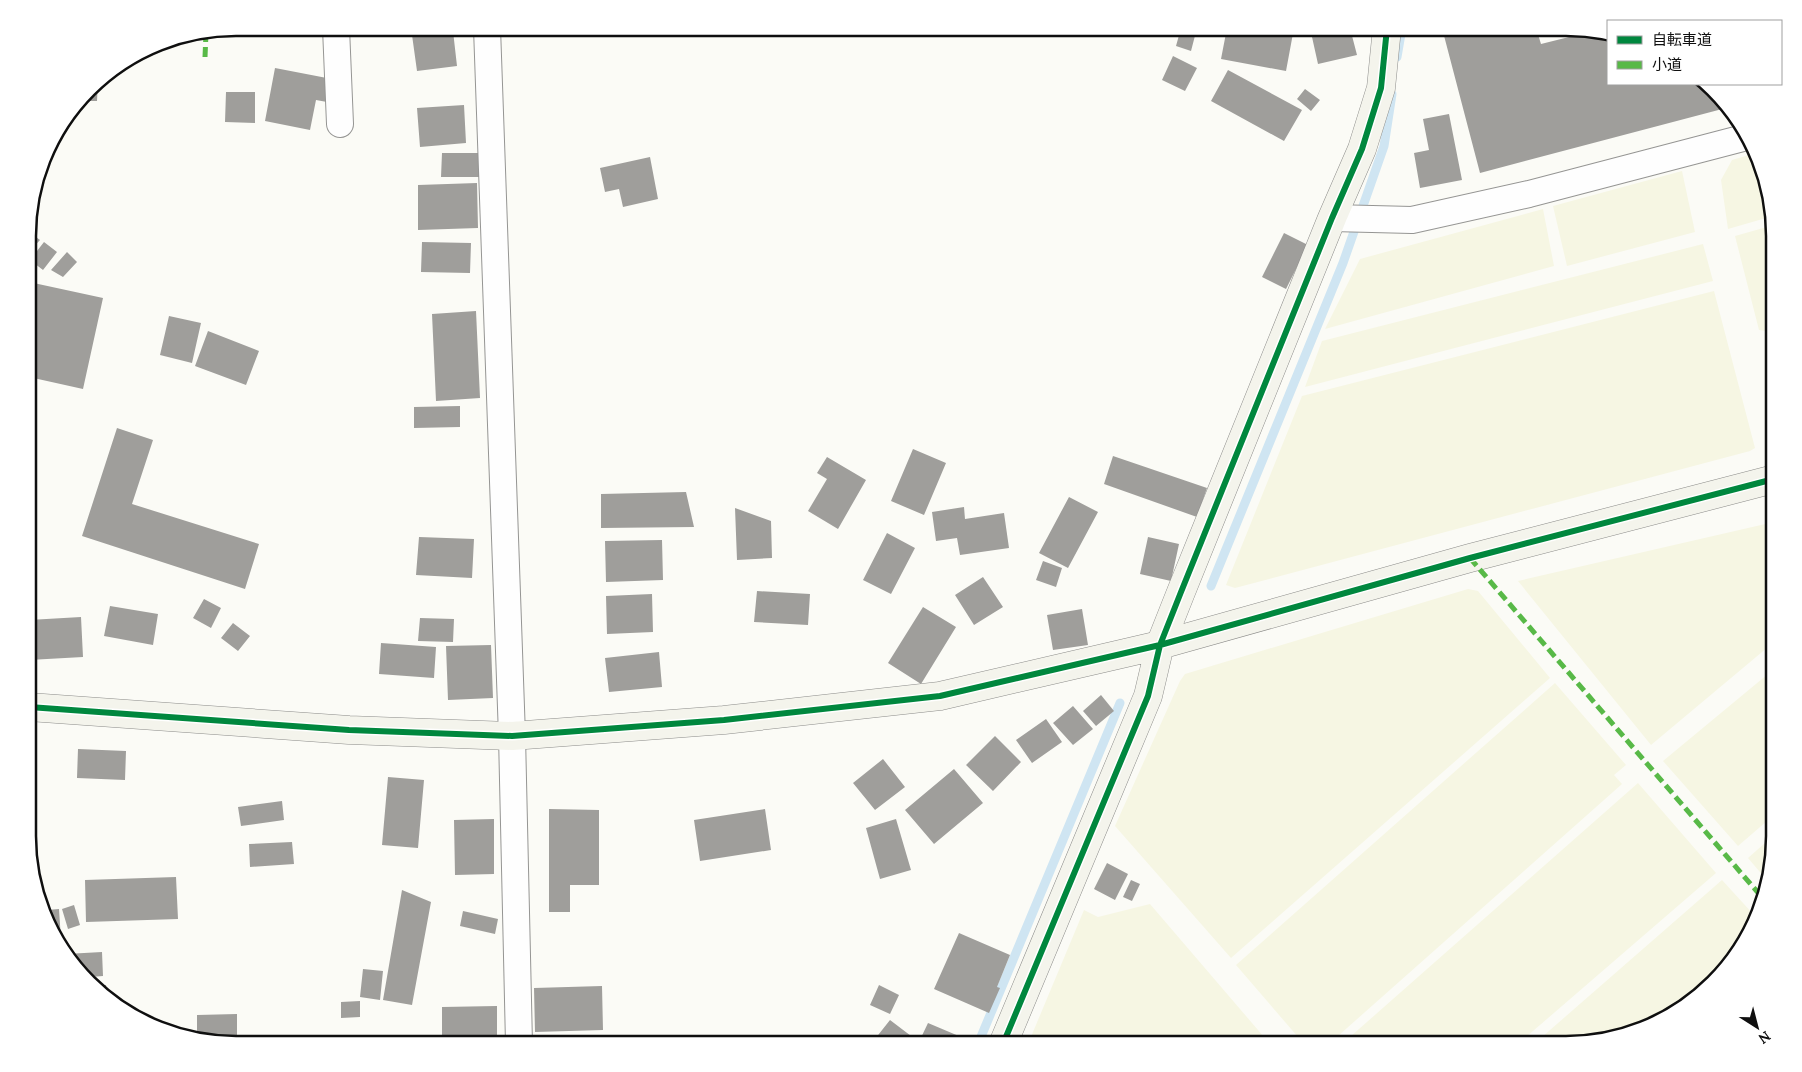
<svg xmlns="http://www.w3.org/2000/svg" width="1802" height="1072" viewBox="0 0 1802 1072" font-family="Lora,'Noto Sans JP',serif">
  <rect width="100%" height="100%" fill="#fbfbf6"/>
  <path fill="#f6f6e3" d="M1756,153L1763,169L1773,216L1728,229L1721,180L1732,160Z
    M1682,171L1695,232L1567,266L1553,206Z
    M1543,209L1554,266L1325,329L1360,259Z
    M1774,225V332L1759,330L1735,236Z
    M1703,244L1713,281L1305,387L1322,341Z
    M1714,291L1755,448L1750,451L1235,588L1226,585L1302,396Z
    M1774,522V642L1651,745L1518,581Z
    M1468,589L1478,591L1550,678L1231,958L1115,826L1180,681L1185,674Z
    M1774,669V815L1738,846L1663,761Z
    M1555,683L1626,765L1614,775L1622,784L1329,1044H1304L1236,965Z
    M1638,783L1716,873L1518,1044H1342Z
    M1774,835V849L1765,878L1748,858Z
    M1722,880L1754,915L1746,940L1713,984L1670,1016L1579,1044H1534Z
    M1150,904L1270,1044H1028L1084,910L1098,917Z"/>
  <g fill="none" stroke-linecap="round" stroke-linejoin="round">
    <path stroke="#cfe5f2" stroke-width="9" d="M1397,57L1402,28
      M1211,586L1343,263L1384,146L1392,94
      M978,1044L1120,703"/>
  </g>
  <path fill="#9f9e9b" d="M246,28H285V30L247,34Z
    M1181,28H1197L1191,51L1176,46Z
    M1227,28H1294L1286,71L1221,59Z
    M1310,28H1350L1357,55L1318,64Z
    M1442,28H1536L1541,44L1593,31L1608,33V84H1700L1726,108L1480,173Z
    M453,31L457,66L417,71L412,35Z
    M1173,56L1197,68L1185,91L1162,80Z
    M275,68L332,79L327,102L316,100L310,130L265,121Z
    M1228,70L1302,110L1284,141L1211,101Z
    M98,80L97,101H82Z
    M1305,89L1320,100L1311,111L1297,99Z
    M226,92H255V123L225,122Z
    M464,105L466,143L420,147L417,108Z
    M1449,114L1462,180L1420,188L1414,153L1429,150L1423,119Z
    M442,153H480L479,177H441Z
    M650,157L658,199L623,207L619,189L605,192L600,168Z
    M477,183L478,228L418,230V185Z
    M29,232L40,240L29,252Z
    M1284,233L1308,245L1286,289L1262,277Z
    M44,242L57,252L43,270L30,260Z
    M422,242L471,243L470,273L421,272Z
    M67,252L77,262L63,277L51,270Z
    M29,282L103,298L83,389L29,377Z
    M476,311L480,398L436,401L432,314Z
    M169,316L201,323L192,363L160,355Z
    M208,331L259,351L246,385L195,366Z
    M460,406V427L414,428V407Z
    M117,428L153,440L132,504L259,544L245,589L82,536Z
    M913,449L946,463L924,515L891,501Z
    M1113,456L1207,488L1197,517L1104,484Z
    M827,457L866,480L838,529L808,511L827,479L817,473Z
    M686,492L694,527L601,528V494Z
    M29,494L34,495L30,508H29Z
    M1069,497L1098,512L1068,568L1039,553Z
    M964,507L965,519L1004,513L1009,548L960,555L957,538L936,541L932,512Z
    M735,508L771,521L772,558L737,560Z
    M887,533L915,548L891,594L863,580Z
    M419,537L474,539L472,578L416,575Z
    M1148,537L1179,544L1171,581L1140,574Z
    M662,540L663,580L606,582L605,541Z
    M1043,561L1062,568L1056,587L1036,580Z
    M983,577L1003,607L974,625L955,595Z
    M757,591L810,594L808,625L754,622Z
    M652,594L653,632L607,634L606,596Z
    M204,599L221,608L211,628L193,618Z
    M110,606L158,614L153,645L104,636Z
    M923,607L956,627L921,684L888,663Z
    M1082,609L1088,645L1053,650L1047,615Z
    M81,617L83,657L29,660V620Z
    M420,618L454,619L453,642L418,641Z
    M233,623L250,636L238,651L221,638Z
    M381,643L436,647L434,678L379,674Z
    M491,645L493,698L448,700L446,646Z
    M659,652L662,687L609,692L605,658Z
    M1101,695L1114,711L1096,726L1083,711Z
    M1073,706L1093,729L1073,745L1053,723Z
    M1046,719L1062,742L1032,763L1016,740Z
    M995,736L1021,762L993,791L966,765Z
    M78,749L126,751L125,780L77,778Z
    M883,759L905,787L875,810L853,783Z
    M954,769L983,803L934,844L905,810Z
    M388,777L424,780L418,848L382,845Z
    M282,801L284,820L241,826L238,807Z
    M549,809L599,810V885H570V912H549Z
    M765,809L771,850L700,861L694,820Z
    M494,819V874L455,875L454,820Z
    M896,819L911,870L880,879L866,828Z
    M292,842L294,864L250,867L249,844Z
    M1107,863L1128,874L1115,900L1094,889Z
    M176,877L178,919L86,922L85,880Z
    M1131,880L1140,884L1132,901L1123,897Z
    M402,890L431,902L412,1005L383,1000Z
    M74,905L80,925L68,929L62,909Z
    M59,909L61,940H58L47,910Z
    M463,911L498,919L495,934L460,926Z
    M959,933L1010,955L997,987L1000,988L989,1013L934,989Z
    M102,952L103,976L90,977L66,954Z
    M363,969L383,971L380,1000L360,997Z
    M98,985H106L107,993L103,990Z
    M879,985L899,995L890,1014L870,1005Z
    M602,986L603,1030L535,1032L534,988Z
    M360,1001V1017L341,1018V1002Z
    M497,1006V1035H442V1007Z
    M237,1014V1044L197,1039V1015Z
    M136,1018H153L154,1026Z
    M890,1020L915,1039L911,1044H871Z
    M928,1023L973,1042L972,1044H918Z"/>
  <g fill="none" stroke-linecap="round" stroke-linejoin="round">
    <g stroke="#959593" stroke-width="28">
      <path id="street" d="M336,28L340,124
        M487,28L512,736L519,1044
        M1332,218L1412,220L1529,194L1747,137"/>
    </g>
    <g stroke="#8c8c8a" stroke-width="29">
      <path id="secondary" d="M29,707L349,730L512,736L724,720L940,696L1160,645L1470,558L1774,479
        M1003,1044L1148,696L1160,645L1181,592L1332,218L1362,149L1381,88L1387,28"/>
    </g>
    <use href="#street" stroke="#fefefe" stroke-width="26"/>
    <use href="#secondary" stroke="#f4f4ec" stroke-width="28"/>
    <path stroke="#58b947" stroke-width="5" stroke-dasharray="10 5" stroke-linecap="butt" d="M205,57L206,33
      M1470,558L1760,895"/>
    <g stroke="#fff" stroke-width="9">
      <path id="cycleway" d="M29,707L349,730L512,736L724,720L940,696L1160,645L1470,558L1774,479
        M1003,1044L1148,696L1160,645L1181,592L1332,218L1362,149L1381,88L1387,28"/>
    </g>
    <use href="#cycleway" stroke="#00873e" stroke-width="6"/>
  </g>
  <path d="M0 0H1802V1072H0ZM236 36H1566A200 200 0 0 1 1766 236V836A200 200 0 0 1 1566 1036H236A200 200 0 0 1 36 836V236A200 200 0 0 1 236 36Z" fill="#fff" fill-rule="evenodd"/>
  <path fill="none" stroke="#0f0f0f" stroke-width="2.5" d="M236 36H1566A200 200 0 0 1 1766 236V836A200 200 0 0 1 1566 1036H236A200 200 0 0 1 36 836V236A200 200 0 0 1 236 36Z"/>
  <rect x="1607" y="20" width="175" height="65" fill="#ffffff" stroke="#9f9f9f"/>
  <rect x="1617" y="36" width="25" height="8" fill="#00873e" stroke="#9f9f9f"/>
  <text x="1652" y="45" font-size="15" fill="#0f0f0f">自転車道</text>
  <rect x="1617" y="61" width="25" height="8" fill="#58b947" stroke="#9f9f9f"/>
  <text x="1652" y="70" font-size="15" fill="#0f0f0f">小道</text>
  <g transform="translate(1757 1027) rotate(144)" stroke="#ffffff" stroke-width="4" paint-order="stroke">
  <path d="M0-4L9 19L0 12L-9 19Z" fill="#0f0f0f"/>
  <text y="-8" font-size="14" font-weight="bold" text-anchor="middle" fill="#0f0f0f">N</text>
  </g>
</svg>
